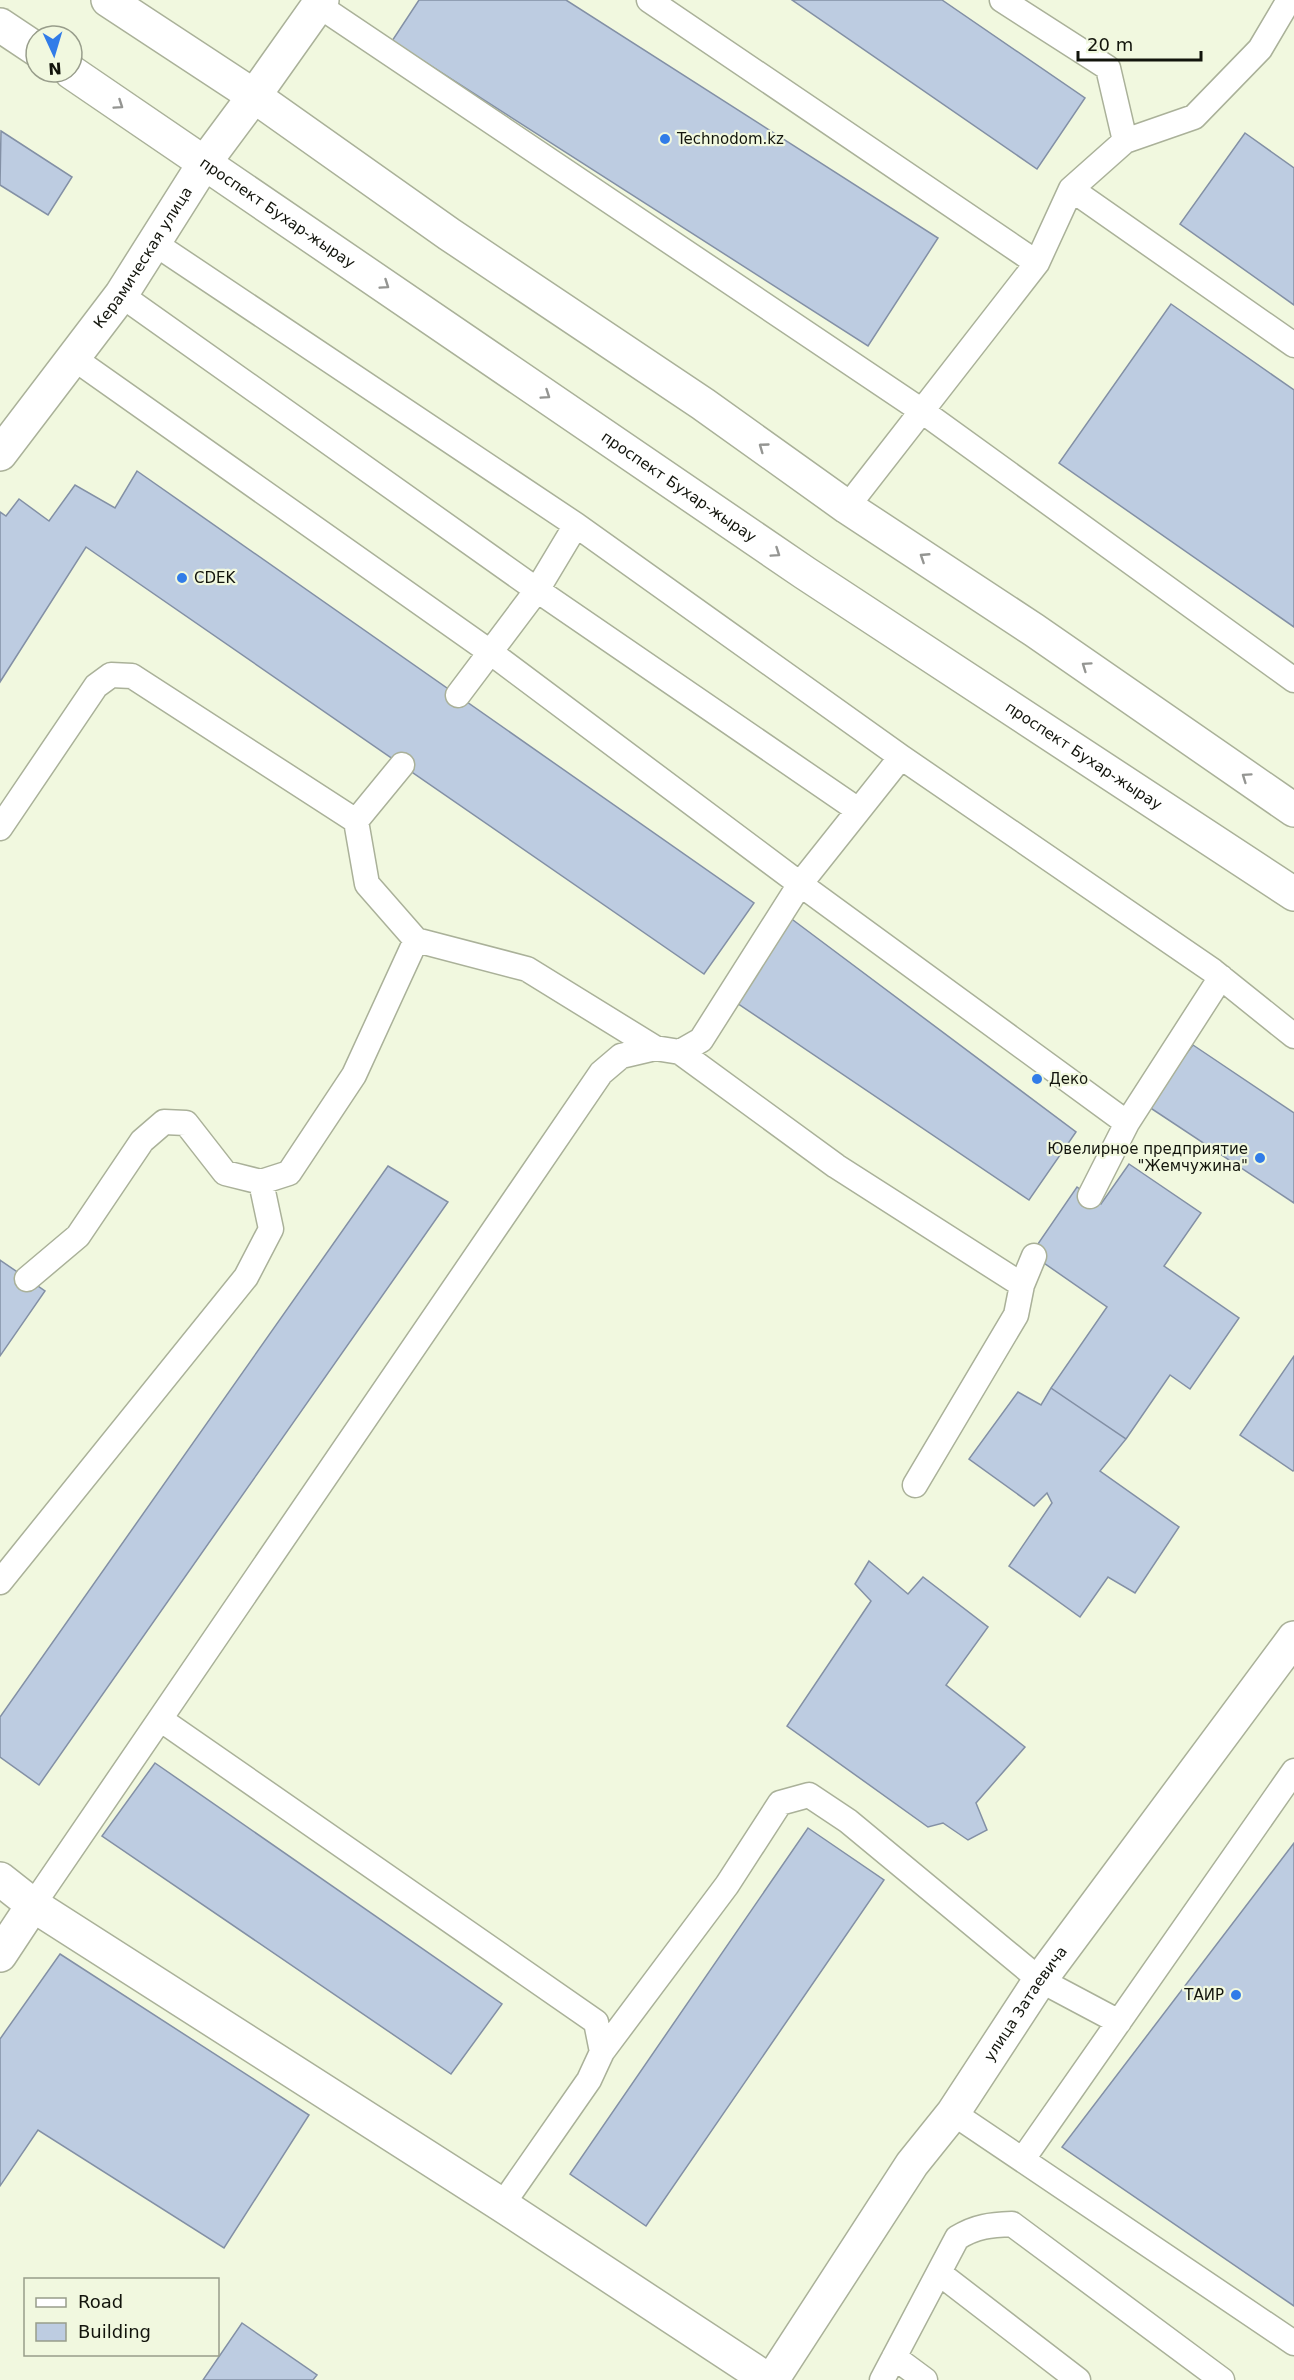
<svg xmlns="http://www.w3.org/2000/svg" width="1294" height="2380" viewBox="0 0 1294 2380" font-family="'DejaVu Sans',sans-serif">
  <rect width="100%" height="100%" fill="#f1f8df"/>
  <path fill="#bdcce1" stroke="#8390a5" stroke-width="1.5" d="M419,0H566L938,238L868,346L392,41Z
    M792,0H942L1085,98L1037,169Z
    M1,131L72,177L48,215L0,185Z
    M1245,133L1294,168V305L1180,224Z
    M1171,304L1294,390V627L1059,463Z
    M137,471L754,903L704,974L86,547L0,682V512L6,516L19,499L49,521L75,485L115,508Z
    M785,914L1076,1132L1029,1200L731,999Z
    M1193,1045L1294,1113V1203L1146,1105Z
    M1129,1164L1201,1213L1164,1266L1239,1318L1190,1389L1170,1375L1126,1439L1051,1388L1107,1307L1031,1254L1077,1187L1101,1204Z
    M388,1166L448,1202L39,1785L0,1757V1717Z
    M0,1260L45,1291L0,1356Z
    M1294,1356V1470L1293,1471L1240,1435Z
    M1051,1388L1126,1439L1100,1471L1179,1527L1135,1593L1108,1577L1080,1617L1009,1566L1052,1503L1047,1493L1034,1506L969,1459L1018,1392L1041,1405Z
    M869,1561L908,1594L923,1577L988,1627L946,1685L1025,1747L976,1803L987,1830L968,1840L943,1823L928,1827L787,1726L871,1601L855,1584Z
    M155,1763L502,2004L451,2074L102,1836Z
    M808,1828L884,1880L646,2226L570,2174Z
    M1294,1843V2306L1062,2147Z
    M60,1954L309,2115L224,2248L38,2130L0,2186V2039Z
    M242,2323L317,2375L313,2380H203Z"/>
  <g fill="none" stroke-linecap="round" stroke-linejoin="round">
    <g stroke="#aab199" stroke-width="27">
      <path id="lane" d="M649,0L1037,263
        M318,5L922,411L1294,680
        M1125,141L1194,117L1260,49L1289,0
        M1071,189L1294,345
        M154,243L576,525L901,757L1213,971L1294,1036
        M121,295L537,590L858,810
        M72,357L490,652L800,884L1127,1123L1221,977
        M847,507L1037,263L1071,189L1125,141L1108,68L1002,0
        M458,695L537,590L576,525
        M356,821L402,765
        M0,828L96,686L111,675L132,676L356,821L367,884L416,940L527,969L655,1048L680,1052L701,1040L800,884L901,757
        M680,1052L836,1166L1022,1285
        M1090,1196L1127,1123
        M27,1279L78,1236L142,1141L164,1122L186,1123L225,1173L261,1182L289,1173L354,1075L416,940
        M915,1485L1016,1315L1022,1285L1034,1256
        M0,1582L246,1277L271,1229L261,1182
        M160,1719L596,2022L602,2052L589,2080L502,2205
        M33,1905L601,1073L621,1056L655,1048
        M602,2052L727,1885L780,1803L809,1795L848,1821L1040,1980L1119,2022
        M953,2113L1294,2343
        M1023,2159L1294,1771
        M939,2273L1078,2380
        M894,2357L925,2380
        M882,2380L957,2238C976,2226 991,2225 1012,2224L1222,2380"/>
    </g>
    <g stroke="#aab199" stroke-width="36">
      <path id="street" d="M254,96L322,0
        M0,1879L33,1905L502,2205L768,2380
        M0,1955L33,1905"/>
    </g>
    <g stroke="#aab199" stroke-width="36">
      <g id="secondary">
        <path id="s1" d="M0,454L121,295L205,162L254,96"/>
        <path id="s2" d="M772,2380L912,2164L953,2113L1040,1980L1294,1638"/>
      </g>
    </g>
    <g stroke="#aab199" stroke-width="36">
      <g id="primary">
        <path d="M108,0L254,96L449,234L703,404L847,507L1034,630L1294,810"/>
        <path d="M0,25L36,49"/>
        <path id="s3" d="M71,72L805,573L1294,894"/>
      </g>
    </g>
    <use href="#lane" stroke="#fff" stroke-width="24"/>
    <use href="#street" stroke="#fff" stroke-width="33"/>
    <use href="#secondary" stroke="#fff" stroke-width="33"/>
    <use href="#primary" stroke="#fff" stroke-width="33"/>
  </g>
  <defs><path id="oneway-chevron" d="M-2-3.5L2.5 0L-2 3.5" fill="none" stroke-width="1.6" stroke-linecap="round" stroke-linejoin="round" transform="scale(1.5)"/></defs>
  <g stroke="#949592">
    <use href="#oneway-chevron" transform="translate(119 105) rotate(34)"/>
    <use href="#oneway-chevron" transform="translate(385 285) rotate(34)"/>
    <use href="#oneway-chevron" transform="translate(546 395) rotate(34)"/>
    <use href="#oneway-chevron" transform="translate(763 447) rotate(-144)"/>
    <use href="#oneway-chevron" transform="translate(776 553) rotate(34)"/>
    <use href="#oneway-chevron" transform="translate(924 557) rotate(-147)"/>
    <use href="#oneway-chevron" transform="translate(1086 666) rotate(-145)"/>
    <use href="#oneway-chevron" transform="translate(1246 777) rotate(-145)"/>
  </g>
  <g fill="#317ce8" stroke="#f1f8df" stroke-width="2">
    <circle cx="665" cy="139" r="6"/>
    <circle cx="182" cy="578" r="6"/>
    <circle cx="1037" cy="1079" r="6"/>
    <circle cx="1260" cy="1158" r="6"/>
    <circle cx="1236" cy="1995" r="6"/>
  </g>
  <g text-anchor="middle" stroke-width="4.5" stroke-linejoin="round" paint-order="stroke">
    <g font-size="15" fill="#12140c" stroke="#f1f8df" text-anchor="start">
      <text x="677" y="144">Technodom.kz</text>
      <text x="194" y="583">CDEK</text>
      <text x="1049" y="1084">Деко</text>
      <text x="1248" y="1154" text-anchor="end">Ювелирное предприятие<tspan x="1248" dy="17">"Жемчужина"</tspan></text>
      <text x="1224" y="2000" text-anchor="end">ТАИР</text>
    </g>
    <g font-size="15" fill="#12140c" stroke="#f1f8df">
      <text dy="5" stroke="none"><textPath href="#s3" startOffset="250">проспект Бухар-жырау</textPath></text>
      <text dy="5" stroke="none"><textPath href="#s1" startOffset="243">Керамическая улица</textPath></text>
      <text dy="5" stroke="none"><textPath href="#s3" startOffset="736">проспект Бухар-жырау</textPath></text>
      <text dy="5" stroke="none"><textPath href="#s3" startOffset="1222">проспект Бухар-жырау</textPath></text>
      <text dy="5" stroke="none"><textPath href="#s2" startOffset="454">улица Затаевича</textPath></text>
    </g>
  </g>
  <rect x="24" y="2278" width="195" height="78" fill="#f1f8df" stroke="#989d8b" stroke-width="1.5"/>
  <rect x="36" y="2298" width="30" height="9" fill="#ffffff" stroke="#989d8b" stroke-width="1.5"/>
  <text x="78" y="2308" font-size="18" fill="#12140c">Road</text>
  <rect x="36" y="2323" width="30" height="18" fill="#bdcce1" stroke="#989d8b" stroke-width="1.5"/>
  <text x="78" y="2338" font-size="18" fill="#12140c">Building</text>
  <g transform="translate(54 54) rotate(176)"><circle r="28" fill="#f1f8df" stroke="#989d8b" stroke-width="1.5"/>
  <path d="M0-4.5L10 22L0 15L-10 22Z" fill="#317ce8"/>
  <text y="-9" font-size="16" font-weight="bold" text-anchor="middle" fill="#12140c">N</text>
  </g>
  <path d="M1078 51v9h123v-9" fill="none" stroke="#12140c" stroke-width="3"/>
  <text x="1087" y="51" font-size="18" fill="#12140c" stroke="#f1f8df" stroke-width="4.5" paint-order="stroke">20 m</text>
</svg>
